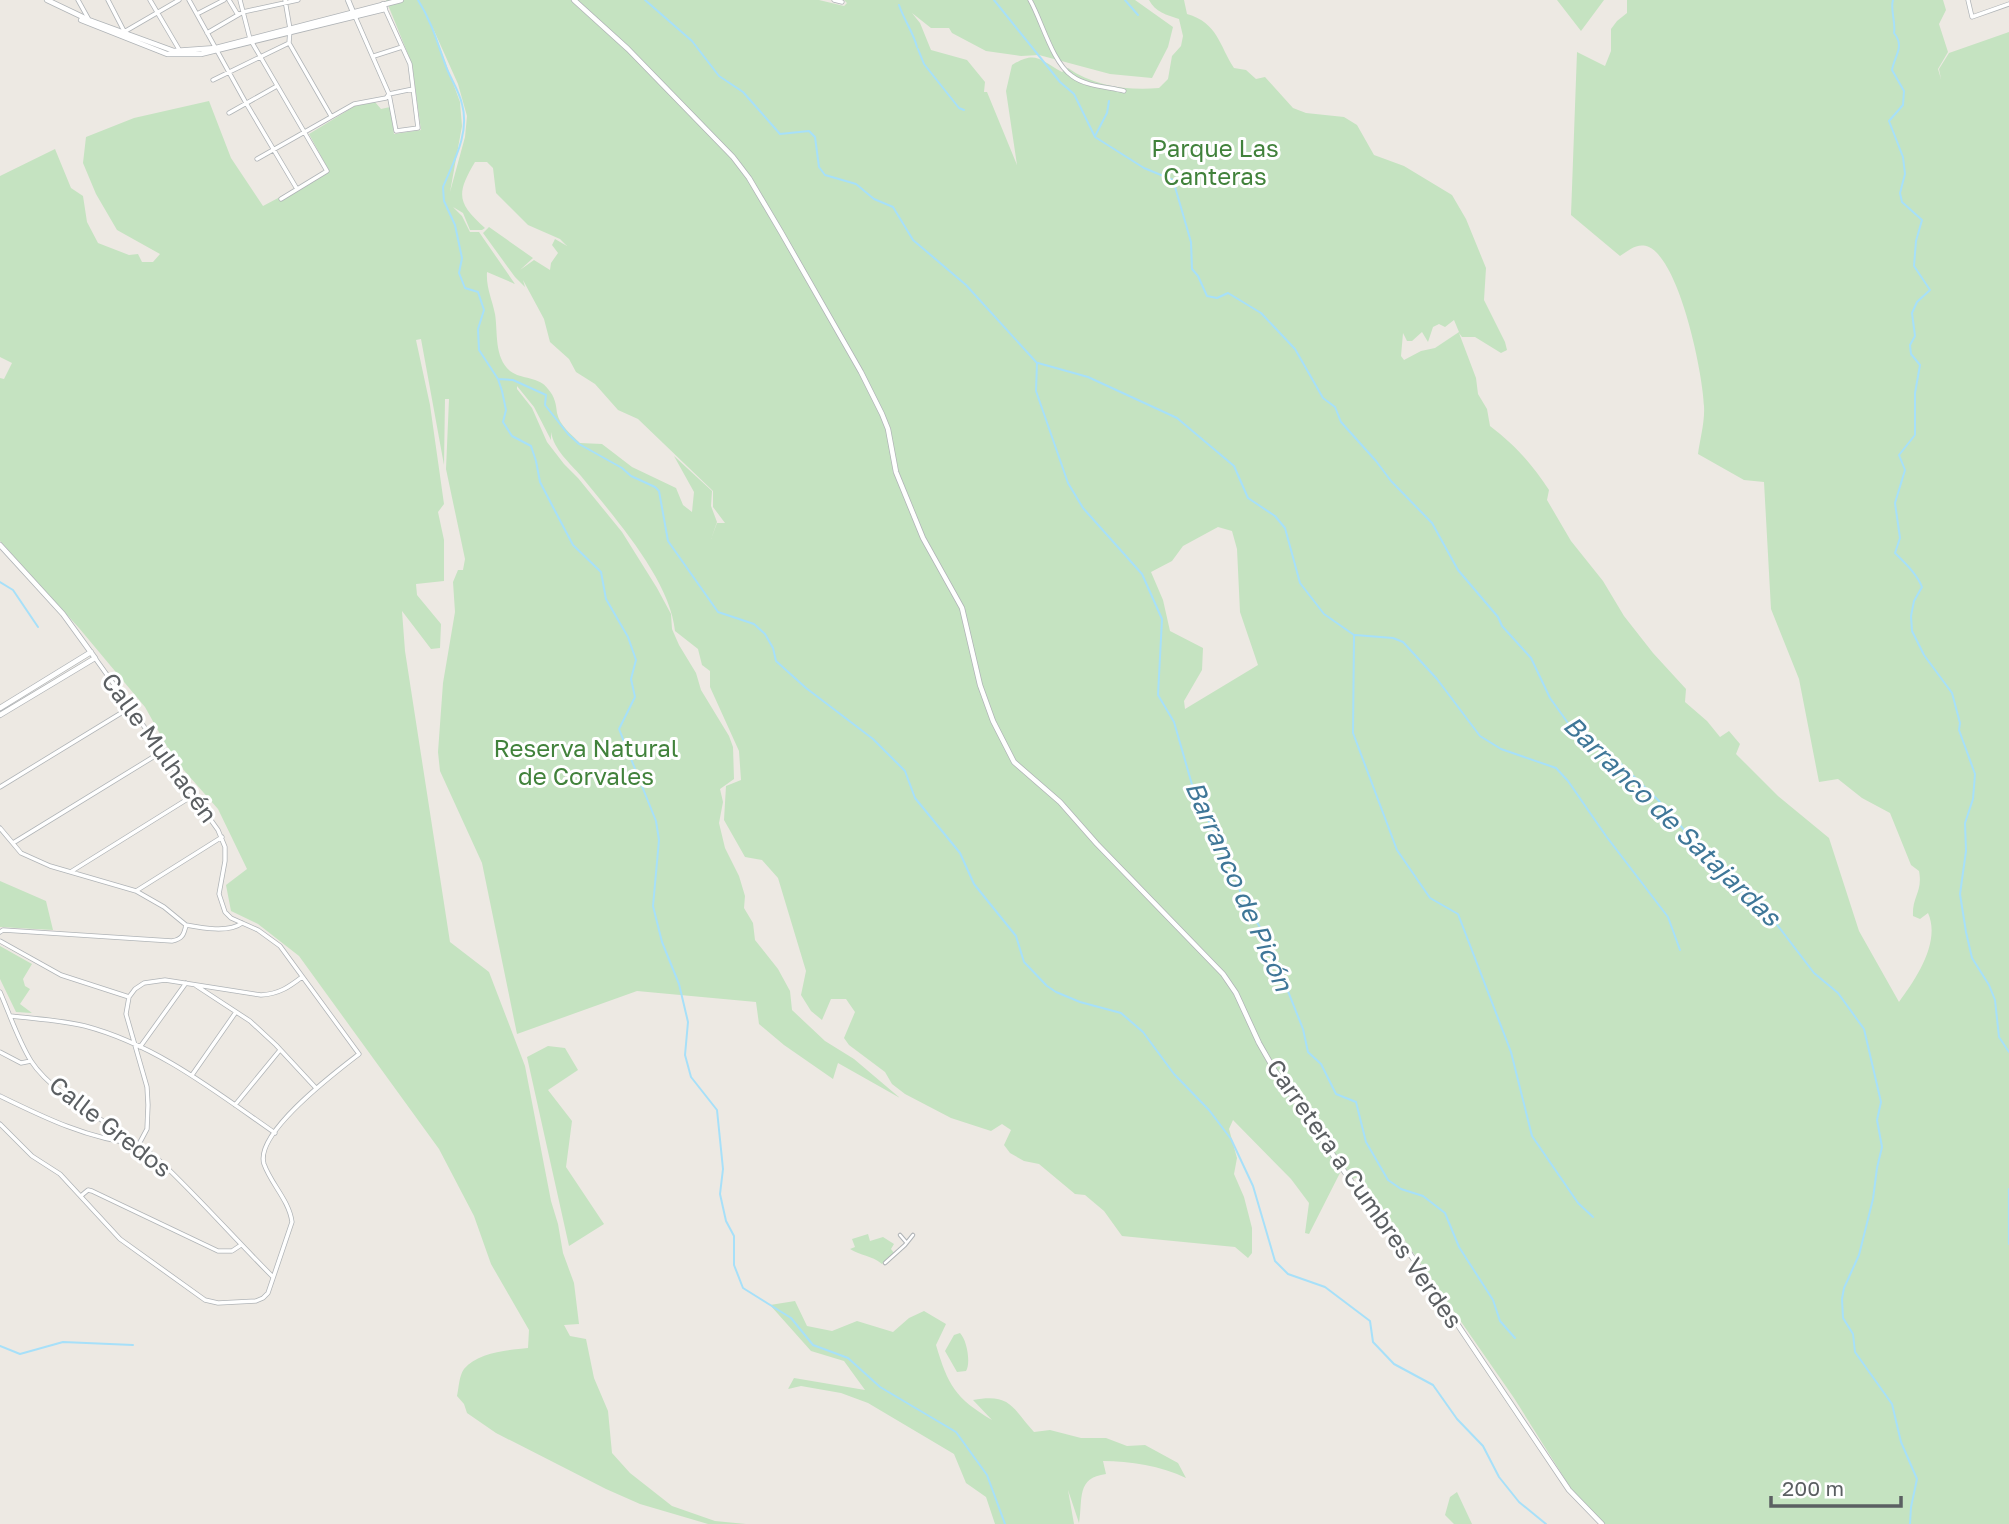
<svg xmlns="http://www.w3.org/2000/svg" width="2009" height="1524" viewBox="0 0 2009 1524" font-family="'Golos Text',sans-serif">
  <rect width="100%" height="100%" fill="#ede9e3"/>
  <path fill="#c5e3c1" fill-rule="evenodd" d="M386,0H819L844,6L847,3L844,0H1135L1173,27L1168,47L1152,78L1110,74L1039,55L1021,56L986,51L952,33L949,28H931L912,13L920,23L931,50L967,60L985,82L984,92H987L1017,165L1006,91L1012,65C1036,50 1040,60 1062,72L1068,68C1093,86 1129,91 1159,88L1168,79L1172,56L1181,46L1183,36L1179,19C1167,15 1155,12 1149,0H1184L1187,14C1218,23 1219,45 1234,68L1246,70L1256,79L1265,77L1293,108L1306,113L1344,117L1357,125L1374,155L1404,166L1452,195L1466,219L1486,268L1484,300L1505,342L1507,350L1501,353L1475,337H1462L1459,333L1476,378L1478,394L1487,409L1490,426C1516,446 1531,463 1549,490L1547,500L1571,541L1603,581L1624,616L1653,653L1686,689L1685,702L1707,721L1720,737L1729,731L1740,744L1736,754L1778,796L1829,838L1859,931L1899,1002C1916,979 1941,942 1928,913L1920,919L1913,916C1912,896 1923,892 1919,871L1911,865L1890,813L1862,798L1838,779L1819,782L1799,679L1771,609L1764,482L1744,480L1698,454C1700,439 1705,422 1704,406C1703,373 1680,262 1649,247C1638,242 1629,250 1620,256L1571,215L1577,52L1605,66L1611,51V29L1617,21L1627,13V0H1943L1946,10L1939,24L1948,52L1938,69L1941,79L1939,69L1949,53L2009,32V1524H1604L1575,1495L1514,1398L1360,1176L1353,1179L1344,1165L1309,1234L1305,1233L1309,1203L1291,1179L1233,1120L1229,1129L1237,1158L1234,1174L1244,1197L1252,1228V1253L1248,1258L1235,1247L1122,1236L1104,1211L1085,1195L1075,1194L1039,1164L1024,1161L1010,1153L1004,1145L1011,1130L1002,1124L991,1131L951,1118L905,1094L892,1084L885,1072L849,1045L844,1038L855,1012L846,999H831L822,1020L811,1011L801,995L806,971L778,878L762,860L745,857L724,820L726,786L741,780L739,751L710,687V671L702,665L698,649L675,631C670,579 613,516 581,476C570,463 554,450 551,432V440L534,407L517,386V389L532,408L547,442L564,464L578,478L622,532L657,588L671,614L672,629L679,645L696,673L701,690L729,736L733,747L734,779L720,789L723,802L719,823L725,848L739,876L745,896L744,908L753,923L755,940L778,969L790,991L792,1010L825,1041L854,1059L900,1098L838,1063L833,1079L784,1045L759,1024L756,1002L637,991L517,1034L482,863L440,771L438,752L443,683L455,612L453,582L458,570H463L465,559L446,469L449,399H445L444,465L421,339L416,340L430,405L444,504L438,512L444,540V581L416,584L417,595L441,624L440,648L431,649L402,611L405,651L450,942L489,972L525,1066L551,1201L558,1224L563,1253L574,1283L579,1324L564,1325L570,1336L586,1339L594,1378L608,1411L612,1453L630,1473L672,1506L715,1521L746,1524H708L640,1504L606,1489L496,1433L467,1413L464,1404L457,1396C459,1387 459,1376 464,1369C478,1352 508,1350 528,1348L529,1330L491,1264L474,1216L439,1149L299,956L258,924L231,911L226,885L247,869L218,809L174,759L145,707L79,628L0,541V378L4,379L12,363L0,357V176L55,149L71,188L83,196L87,222L98,243L129,255L138,254L142,262H153L160,254L117,230L96,194L83,163L86,137L134,118L209,101L231,158L263,206L329,171L309,134L355,106L375,102L381,109L390,107L394,134L421,130L412,64ZM432,26L458,84L467,116L465,137L450,192L462,126L460,102ZM475,162H487L493,168L496,193L528,225L560,239L567,246L555,239L552,245L558,253L551,263L550,270L534,260L520,270L533,258L489,227L483,233L515,277L525,287L523,280L544,319L550,342L569,359L576,372L595,384L618,410L638,419L713,491V507L725,523H717L711,539L717,522L711,506L712,491L674,456L694,492L692,512L683,505L676,488L632,467L602,444L580,443C571,434 560,426 557,413C556,404 555,397 548,389C539,376 522,380 510,371C494,357 498,333 495,314C492,299 486,288 487,272L515,284L479,232H470L462,216L453,207L463,213L470,230H482L485,228C457,203 456,194 475,162ZM1454,320L1459,332L1435,348L1421,351L1404,360L1401,356L1403,333L1407,341H1412L1422,332L1428,342L1433,327L1439,324L1445,327ZM1218,527L1232,531L1237,549L1240,612L1258,665L1185,709L1184,701L1202,670L1203,648L1170,631L1163,600L1151,572L1172,561L1183,546Z
    M1557,0H1604L1581,31Z
    M0,881L46,901L53,930L0,927Z
    M0,946L32,964L23,979L25,986L30,989L20,1004L32,1013L16,1012L0,979Z
    M548,1046L565,1048L578,1070L548,1090L572,1121L566,1167L604,1224L569,1246L527,1057Z
    M868,1234L870,1241L883,1237L894,1244L891,1249L894,1253L882,1264C871,1255 861,1256 850,1249L855,1247L852,1239Z
    M795,1301L807,1326L832,1331L857,1321L893,1332L909,1318L924,1311L946,1324L936,1345C948,1385 955,1398 992,1420L973,1400C1011,1393 1012,1408 1034,1432L1050,1430L1081,1438H1106L1127,1446L1145,1445L1178,1463L1186,1478C1161,1466 1130,1461 1103,1461L1106,1474C1076,1478 1083,1498 1079,1523L1068,1490L1074,1524H995L986,1497L966,1483L954,1454L868,1403L841,1393L801,1386L788,1389L794,1378L865,1390L844,1361L811,1351L770,1305Z
    M960,1333C967,1340 971,1363 966,1371L957,1372L945,1351L954,1335Z
    M1457,1492L1472,1524H1454L1445,1515L1450,1497Z"/>
  <g fill="none" stroke-linecap="round" stroke-linejoin="round">
    <path stroke="#a7e0f9" stroke-width="2" d="M418,0C432,22 438,45 447,69C452,81 459,91 462,104C470,133 454,161 443,187L444,201L455,225L462,258L459,273L465,288L478,292L484,310L478,329L479,350L498,379L502,391L506,410L503,422L512,436L531,446L536,461L540,482L554,509L573,545L601,572L606,599L628,637L636,660L631,679L635,697L619,729L656,821L659,840L653,906L662,942L679,984L688,1022L685,1055L691,1077L717,1110L723,1169L720,1194L726,1221L734,1236V1265L743,1288L791,1318L813,1345L848,1358L880,1387L956,1432L987,1475L1005,1524
      M645,0L692,41L719,76L743,92L780,134L809,131L815,137L819,167L825,175L856,184L874,199L893,207L913,240L966,285L1037,363L1036,391L1068,483L1083,508L1142,574L1162,619L1158,695L1174,722L1195,795L1233,868L1242,897L1268,941L1303,1029L1308,1052L1321,1064L1336,1094L1356,1102L1366,1142L1388,1180L1401,1189L1423,1196L1445,1213L1459,1247L1493,1300L1500,1321L1515,1338
      M994,0L1060,82L1074,94L1095,137L1144,168L1173,180L1191,242L1192,269L1198,276L1207,296L1217,298L1228,293L1261,313L1295,349L1323,398L1335,407L1341,422L1376,461L1391,481L1432,523L1458,570L1498,617L1502,626L1531,658L1550,698L1568,723L1619,762L1658,800L1733,886L1765,909L1814,973L1838,993L1864,1029L1881,1102L1877,1120L1882,1147L1877,1168L1873,1199L1859,1255L1844,1288L1842,1299L1843,1318L1853,1334L1855,1352L1892,1404L1901,1442L1917,1479L1911,1507L1910,1524
      M1125,0L1138,15
      M1893,0C1890,10 1896,22 1894,33C1905,47 1895,54 1892,70L1904,91L1903,105L1889,121L1903,157L1905,174L1900,193L1902,202L1922,220L1916,241L1914,266L1930,290L1917,302L1912,313L1915,336L1910,345L1911,354L1920,365L1915,393V435L1899,455L1905,470L1895,503L1900,538L1895,553C1905,563 1917,574 1922,587L1914,601L1911,616L1912,631L1924,655L1952,693L1960,723L1959,730L1975,774L1973,799L1965,823L1966,851L1960,894L1966,932L1972,958L1989,985L1995,1000L1999,1037L2009,1052
      M899,5C904,20 913,32 917,47
      M918,49L924,64L959,108L964,110
      M1095,136L1107,113L1109,101
      M1038,363L1088,377L1177,418L1234,466L1248,498L1275,516L1285,528L1300,583L1324,614L1354,635L1353,733L1397,850L1430,898L1458,914L1511,1052L1532,1136L1578,1203L1593,1217
      M498,379L513,380L546,395L545,405L568,434L579,444L622,468L631,476L655,487L659,491L668,541L718,612L754,624L765,634L773,648L776,661L806,688L873,739L905,771L915,798L960,853L974,884L1016,936L1024,962L1047,986L1056,992L1080,1002L1121,1013L1143,1032L1174,1074L1209,1110L1231,1139L1253,1186L1275,1261L1288,1274L1325,1287L1370,1321L1373,1342L1394,1364L1433,1385L1457,1419L1483,1446L1499,1477L1519,1502L1546,1524
      M0,582L13,590L38,627
      M1355,635L1393,638L1403,642L1437,679L1480,736L1501,749L1556,768L1568,781L1606,836L1668,917L1680,950
      M2009,1189V1244
      M0,1346L20,1354L63,1342L133,1345"/>
    <g stroke="#b0b4b7" stroke-width="4.5">
      <path id="pedestrian" d="M900,1235L906,1242
        M885,1263L905,1245L913,1235"/>
    </g>
    <g stroke="#b0b4b7" stroke-width="5">
      <path id="minor" d="M78,0L88,18
        M108,0L124,31
        M150,0L180,51
        M189,0L246,103L297,189
        M229,0L238,15
        M240,0L250,39L327,171L281,199
        M285,0L290,29L289,43L331,116
        M834,0L842,2
        M1030,0C1042,21 1052,62 1072,76C1085,86 1108,87 1124,91
        M1968,0L1972,17L2009,4
        M197,14L224,0
        M354,14L389,94L396,131L418,128L410,64L385,9
        M124,32L179,0
        M207,33L243,12L298,0
        M374,56L402,47
        M213,80L289,43
        M229,113L277,86
        M257,159L354,104L386,98L389,94L413,89
        M0,787L131,707
        M0,828L21,853L50,866L136,891L164,907L186,925
        M13,843L163,751
        M72,871L194,795
        M136,891L222,837
        M186,925C202,928 229,933 242,923
        M0,932L3,930L172,941C182,939 184,935 186,925
        M0,941L61,975L129,997
        M195,985L250,1021L276,1045L315,1087
        M0,992C10,1015 18,1040 31,1061C56,1100 125,1129 161,1162C200,1199 235,1239 273,1277
        M11,1016C36,1019 61,1020 85,1026C157,1045 216,1092 275,1133
        M140,1047L186,983
        M0,1052L21,1063L31,1061
        M192,1075L236,1012
        M0,1096C43,1117 90,1140 139,1144L147,1129L148,1105L147,1087L126,1014L129,997L135,989L144,983L165,980L261,995C279,994 289,987 302,977
        M235,1105L280,1050
        M0,1124L32,1156L60,1174L120,1239L205,1300L218,1303L256,1301L263,1298L268,1293L292,1222C289,1200 271,1184 264,1164C254,1133 337,1071 359,1054L280,946L258,930L231,918L225,912L219,894L225,861V847L218,830L95,658
        M82,1195L88,1190L92,1191L218,1251H232L241,1245"/>
    </g>
    <g stroke="#b0b4b7" stroke-width="6">
      <path id="tertiary" d="M47,0L89,20L174,51L216,48L401,0
        M348,0L353,12
        M574,0L628,49L733,157L749,178L781,232L861,372L882,414L888,429L896,472L923,538L962,608L980,685L993,721L1014,762L1060,802L1097,844L1223,974L1236,993L1259,1043L1275,1071L1362,1197L1406,1248L1569,1490L1602,1524
        M81,20L167,54H201L385,9L383,4
        M0,545L63,614L95,658L0,715
        M0,708L91,652"/>
    </g>
    <use href="#pedestrian" stroke="#fff" stroke-width="2.5"/>
    <use href="#minor" stroke="#fff" stroke-width="3.5"/>
    <use href="#tertiary" stroke="#fff" stroke-width="4.5"/>
  </g>
  <g text-anchor="middle" stroke-width="6" stroke-linejoin="round" paint-order="stroke">
    <g font-size="24" fill="#41823b" stroke="#fff">
      <text x="1215" y="157">Parque Las<tspan x="1215" dy="28">Canteras</tspan></text>
      <text x="586" y="757">Reserva Natural<tspan x="586" dy="28">de Corvales</tspan></text>
    </g>
    <g font-size="24" fill="#5b5f62" stroke="#fff">
      <text transform="translate(159 748) rotate(54)" y="8">Calle Mulhacén</text>
      <text transform="translate(110 1127) rotate(38)" y="8">Calle Gredos</text>
      <text transform="translate(1364 1194) rotate(55)" y="8">Carretera a Cumbres Verdes</text>
    </g>
    <g font-size="26" font-style="italic" fill="#3f7798" stroke="#fff">
      <text transform="translate(1672 821) rotate(44)" y="9">Barranco de Satajardas</text>
      <text transform="translate(1239 886) rotate(66)" y="9">Barranco de Picón</text>
    </g>
  </g>
  <path d="M1771 1496v10h130v-10" fill="none" stroke="#5b5f62" stroke-width="3.5"/>
  <text x="1782" y="1496" font-size="21" fill="#5b5f62" stroke="#ffffff" stroke-width="5" paint-order="stroke">200 m</text>
</svg>
